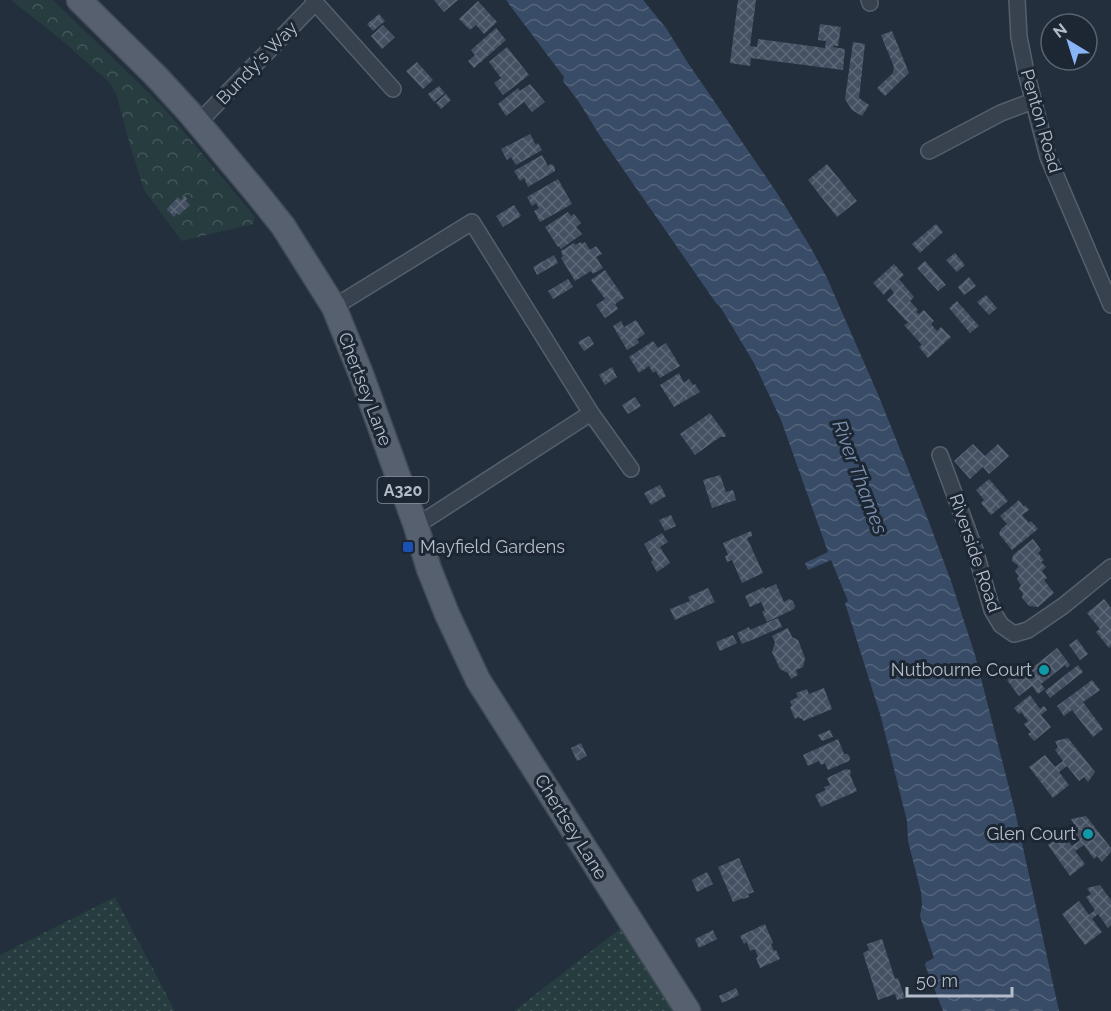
<svg xmlns="http://www.w3.org/2000/svg" width="1111" height="1011" viewBox="0 0 1111 1011" font-family="Raleway,sans-serif">
  <defs>
    <pattern id="grass-dots" width="8" height="8" patternUnits="userSpaceOnUse" patternTransform="scale(1.5)"><rect width="8" height="8" fill="#263c3f"/><path d="M2 2h.1M6 6h.1" fill="none" stroke="#435659" stroke-width="1.8" stroke-linecap="round"/></pattern>
    <pattern id="forest-crowns" width="20" height="18" patternUnits="userSpaceOnUse" patternTransform="scale(1.5)"><rect width="20" height="18" fill="#263c3f"/><path d="M2 6a3 3 0 1 1 6 0M12 15a3 3 0 1 1 6 0" fill="none" stroke="#435659"/></pattern>
    <pattern id="water-waves" width="16" height="10" patternUnits="userSpaceOnUse" patternTransform="scale(1.5)"><rect width="16" height="10" fill="#394c67"/><path d="M0 5q4-4 8 0t8 0" fill="none" stroke="#53647b"/></pattern>
    <pattern id="building-cross-hatch" width="8" height="8" patternUnits="userSpaceOnUse" patternTransform="scale(1.5)"><rect width="8" height="8" fill="#455162"/><path d="M0 0l8 8M0 8l8-8" fill="none" stroke="#5d6877"/></pattern>
  </defs>
  <rect width="100%" height="100%" fill="#242f3e"/>
  <path fill="url(#grass-dots)" d="M115,897L175,1011H0V955Z
    M621,928L676,1011H514Z"/>
  <path fill="url(#forest-crowns)" d="M11,0H53L164,108L255,217L253,224L182,241L144,190L130,145L116,93L108,81L58,37Z"/>
  <path fill="url(#water-waves)" d="M506,0H643L666,28L688,63L777,193L811,248L827,278L880,399L927,517L951,581L975,655L1014,807L1059,1011H943L925,965L926,962L934,958L920,916L922,905L921,892L908,841L907,821L881,717L845,603L848,601L831,560L808,570L805,563L828,552L781,420L754,363L721,308L716,303L600,136L579,102L563,81L564,77Z"/>
  <path fill="url(#building-cross-hatch)" d="M434,0H458L444,12Z
    M738,0H756L750,46L757,47L758,39L825,48L826,41L818,40L820,24L841,27L838,46H833V47L845,49L843,70L751,58L750,66L730,63Z
    M478,1L497,22L484,34L476,25L470,30L459,19Z
    M379,14L385,21L373,31L367,24Z
    M383,25L395,37L382,49L371,36Z
    M496,28L506,40L474,68L468,61L475,55L471,50Z
    M892,31L909,73L885,96L877,88L893,73L894,67L881,35Z
    M853,42L865,44L859,98L869,105L862,116L852,110L845,99Z
    M507,47L529,75L503,95L494,83L501,78L489,62Z
    M417,62L433,80L423,89L406,71Z
    M530,84L545,102L532,112L524,102L506,116L498,104L518,88L520,91Z
    M439,86L445,93L434,102L428,94Z
    M446,94L451,100L441,109L436,103Z
    M530,134L536,145L538,143L542,150L516,165L511,157L507,160L501,149Z
    M542,155L548,166L551,164L553,165L555,168V171L528,187L524,178L520,181L514,171Z
    M827,164L857,201L837,217L808,180Z
    M558,179L572,204L540,222L534,211L539,208L536,203L532,206L527,197Z
    M185,196L187,199L186,201L190,205L179,215L177,213L174,217L167,209L178,197L181,200Z
    M514,205L521,216L503,227L496,216Z
    M568,212L571,216L574,214L581,223L576,227L582,234L561,249L559,246L558,247L545,227Z
    M936,224L943,232L920,253L912,244Z
    M581,242L582,244L585,242L590,250L596,246L602,254L596,257L603,268L593,274L591,271L575,281L561,258L563,256L561,251L574,243L575,245Z
    M955,253L965,265L957,272L946,260Z
    M554,255L558,263L537,275L533,267Z
    M925,261L946,285L938,291L917,268Z
    M894,264L904,275L899,279L914,297L910,301L918,310L916,312L919,314L924,310L934,321L931,324L937,331L941,327L951,337L928,358L919,347L922,345L904,325L908,323L887,300L894,293L890,288L884,295L873,283Z
    M605,270L624,298L615,304L618,309L605,318L596,305L605,299L591,280Z
    M969,277L976,286L964,295L958,287Z
    M568,279L573,287L553,299L548,291Z
    M986,295L997,308L989,315L977,302Z
    M957,301L979,326L970,333L949,308Z
    M636,320L645,334L637,339L639,343L627,350L613,326L621,321L624,327Z
    M589,336L594,344L584,351L578,342Z
    M653,341L658,348L666,343L680,366L660,378L656,371L653,373L649,366L639,373L629,357Z
    M612,367L617,377L605,385L599,375Z
    M679,373L684,383L689,379L693,385L695,384L700,392L674,407L660,385Z
    M635,397L641,406L628,414L622,405Z
    M710,413L726,435L725,437H720L695,455L680,434Z
    M973,444L985,456L998,444L1009,456L989,474L983,467L970,479L954,461Z
    M720,475L726,492L733,490L736,500L712,508L703,480Z
    M989,479L1008,501L991,515L981,503L984,500L976,490Z
    M660,485L666,496L651,505L644,493Z
    M1019,500L1024,507L1025,505L1029,510L1022,515L1029,523L1031,521L1038,529L1012,550L999,534L1001,529L1007,524L1000,516Z
    M671,515L676,526L665,531L659,520Z
    M751,531L752,536L747,538L763,573L742,583L732,560L727,562L725,556L728,555L723,543Z
    M662,533L668,542L660,547L670,563L657,572L651,562L653,560L644,544Z
    M1033,539L1041,550L1038,553L1044,560L1041,562L1046,567L1042,571L1047,578L1044,580L1054,593L1038,607L1029,606L1022,598L1023,593L1019,589L1021,585L1017,579L1019,576L1015,571L1019,566L1012,561L1013,555Z
    M776,584L784,602L789,599L793,601L795,606L794,609L767,622L762,612L765,610L761,602L750,607L745,596L764,587L765,589Z
    M708,588L715,602L675,620L670,609L690,601L688,597Z
    M1104,599L1111,608V646L1109,648L1096,632L1100,629L1087,613Z
    M778,618L782,627L742,644L737,633L749,627L750,630Z
    M788,628L792,637L798,640L805,658L803,667L796,670L798,675L791,679L788,673L780,669L772,652L775,642L772,636Z
    M733,635L737,643L720,651L716,642Z
    M1077,639L1088,654L1080,660L1069,645Z
    M1057,648L1070,665L1067,668L1065,665L1041,684L1045,689L1038,694L1032,686L1019,696L1007,680L1023,667L1027,672Z
    M1078,665L1083,672L1050,698L1045,691Z
    M1092,680L1100,690L1083,702L1103,729L1093,737L1072,710L1064,716L1057,706Z
    M824,688L832,709L803,721L802,718L800,719L799,717L795,719L790,707L792,706L790,701L798,697L796,693L807,689L809,694Z
    M1030,695L1040,709L1044,706L1047,710L1041,715L1051,727L1034,741L1028,734L1031,732L1024,724L1028,721L1021,712L1019,714L1014,708Z
    M830,730L833,737L822,741L818,735Z
    M1068,738L1095,772L1088,782L1084,777L1079,781L1067,766L1059,772L1069,785L1053,798L1029,767L1045,755L1055,767L1063,761L1055,750L1058,747L1055,741Z
    M838,739L844,754H848L850,758L849,761L828,770L825,763L821,765L819,761L808,766L803,755Z
    M581,743L587,756L577,761L571,748Z
    M846,769L850,770L851,772L850,775L857,791L821,807L815,795L826,790L824,787L830,785L827,778Z
    M1086,816L1111,848V852L1102,862L1097,856L1094,859L1084,845L1075,851L1085,864L1070,876L1048,845L1063,834L1072,846L1080,840L1071,828L1074,824L1071,819Z
    M739,858L754,892L748,894L749,897L743,899V898L733,902L718,867Z
    M707,872L713,884L697,892L692,880Z
    M1100,885L1111,900V925L1108,928L1098,914L1092,919L1102,932L1085,945L1062,914L1079,901L1089,915L1095,910L1086,897L1091,894L1087,888Z
    M765,924L773,943L771,944L774,951L776,950L780,959L760,968L756,958L758,957L755,949L750,951L747,942L744,944L740,936Z
    M713,930L717,939L699,948L695,939Z
    M882,939L895,979L898,978L905,998L897,1000L895,994L878,1000L863,953L869,950L867,944Z
    M736,988L739,995L722,1003L719,996Z"/>
  <g fill="none" stroke-linecap="round" stroke-linejoin="round">
    <g stroke="#565f6c" stroke-width="18">
      <path id="minor" d="M313,0L393,89
        M869,0L870,3
        M1017,0L1019,37L1026,72L1048,157L1111,305
        M198,123L315,3
        M929,151L1001,113L1033,101
        M334,307L472,222L591,413L416,526
        M591,413L631,469
        M940,455L975,550L992,610L1001,625L1014,634L1028,630L1063,606L1111,567"/>
    </g>
    <g stroke="#414a57" stroke-width="27">
      <path id="primary" d="M79,0L155,75L189,112L255,191L283,226L334,307L361,374L416,526L429,569L447,614L478,680L688,1011"/>
    </g>
    <use href="#minor" stroke="#38414e" stroke-width="15"/>
    <use href="#primary" stroke="#56606e" stroke-width="24"/>
  </g>
  <rect fill="#1a4fb4" stroke="#1d2633" stroke-width="2" x="402" y="541" width="12" height="12" rx="3"/>
  <g fill="#0f9aa8" stroke="#1d2633" stroke-width="2">
    <circle cx="1044" cy="670" r="6"/>
    <circle cx="1088" cy="834" r="6"/>
  </g>
  <g text-anchor="middle" stroke-width="6" stroke-linejoin="round" paint-order="stroke">
    <rect fill="#1d2633" stroke="#878f9c" stroke-width="1.5" x="377.5" y="477" width="51" height="26" rx="4.5"/>
    <g font-size="16" font-weight="bold" fill="#b4bcc9">
      <text x="403" y="496">A320</text>
    </g>
    <g font-size="18" fill="#b4bcc9" stroke="#1d2633">
      <text transform="translate(257 63) rotate(-46)" y="6">Bundy's Way</text>
      <text transform="translate(1041 121) rotate(74)" y="6">Penton Road</text>
      <text transform="translate(365 389) rotate(69)" y="6">Chertsey Lane</text>
      <text transform="translate(975 553) rotate(71)" y="6">Riverside Road</text>
      <text transform="translate(571 827) rotate(58)" y="6">Chertsey Lane</text>
    </g>
    <g font-size="18" fill="#b4bcc9" stroke="#1d2633" text-anchor="end">
      <text x="420" y="553" text-anchor="start">Mayfield Gardens</text>
      <text x="1032" y="676">Nutbourne Court</text>
      <text x="1076" y="840">Glen Court</text>
    </g>
    <g font-size="20" font-style="italic" fill="#7c92b1" stroke="#1d2633">
      <text transform="translate(860 477) rotate(69)" y="7">River Thames</text>
    </g>
  </g>
  <g transform="translate(1069 42) rotate(322)"><circle r="28" fill="#1d2633" stroke="#59626f" stroke-width="1.5"/>
  <path d="M0-4.5L10 22L0 15L-10 22Z" fill="#8ab4f8"/>
  <text y="-9" font-size="16" font-weight="bold" text-anchor="middle" fill="#b4bcc9">N</text>
  </g>
  <path d="M907 987v9h105v-9" fill="none" stroke="#b4bcc9" stroke-width="3"/>
  <text x="916" y="987" font-size="18" fill="#b4bcc9" stroke="#1d2633" stroke-width="4.5" paint-order="stroke">50 m</text>
</svg>
